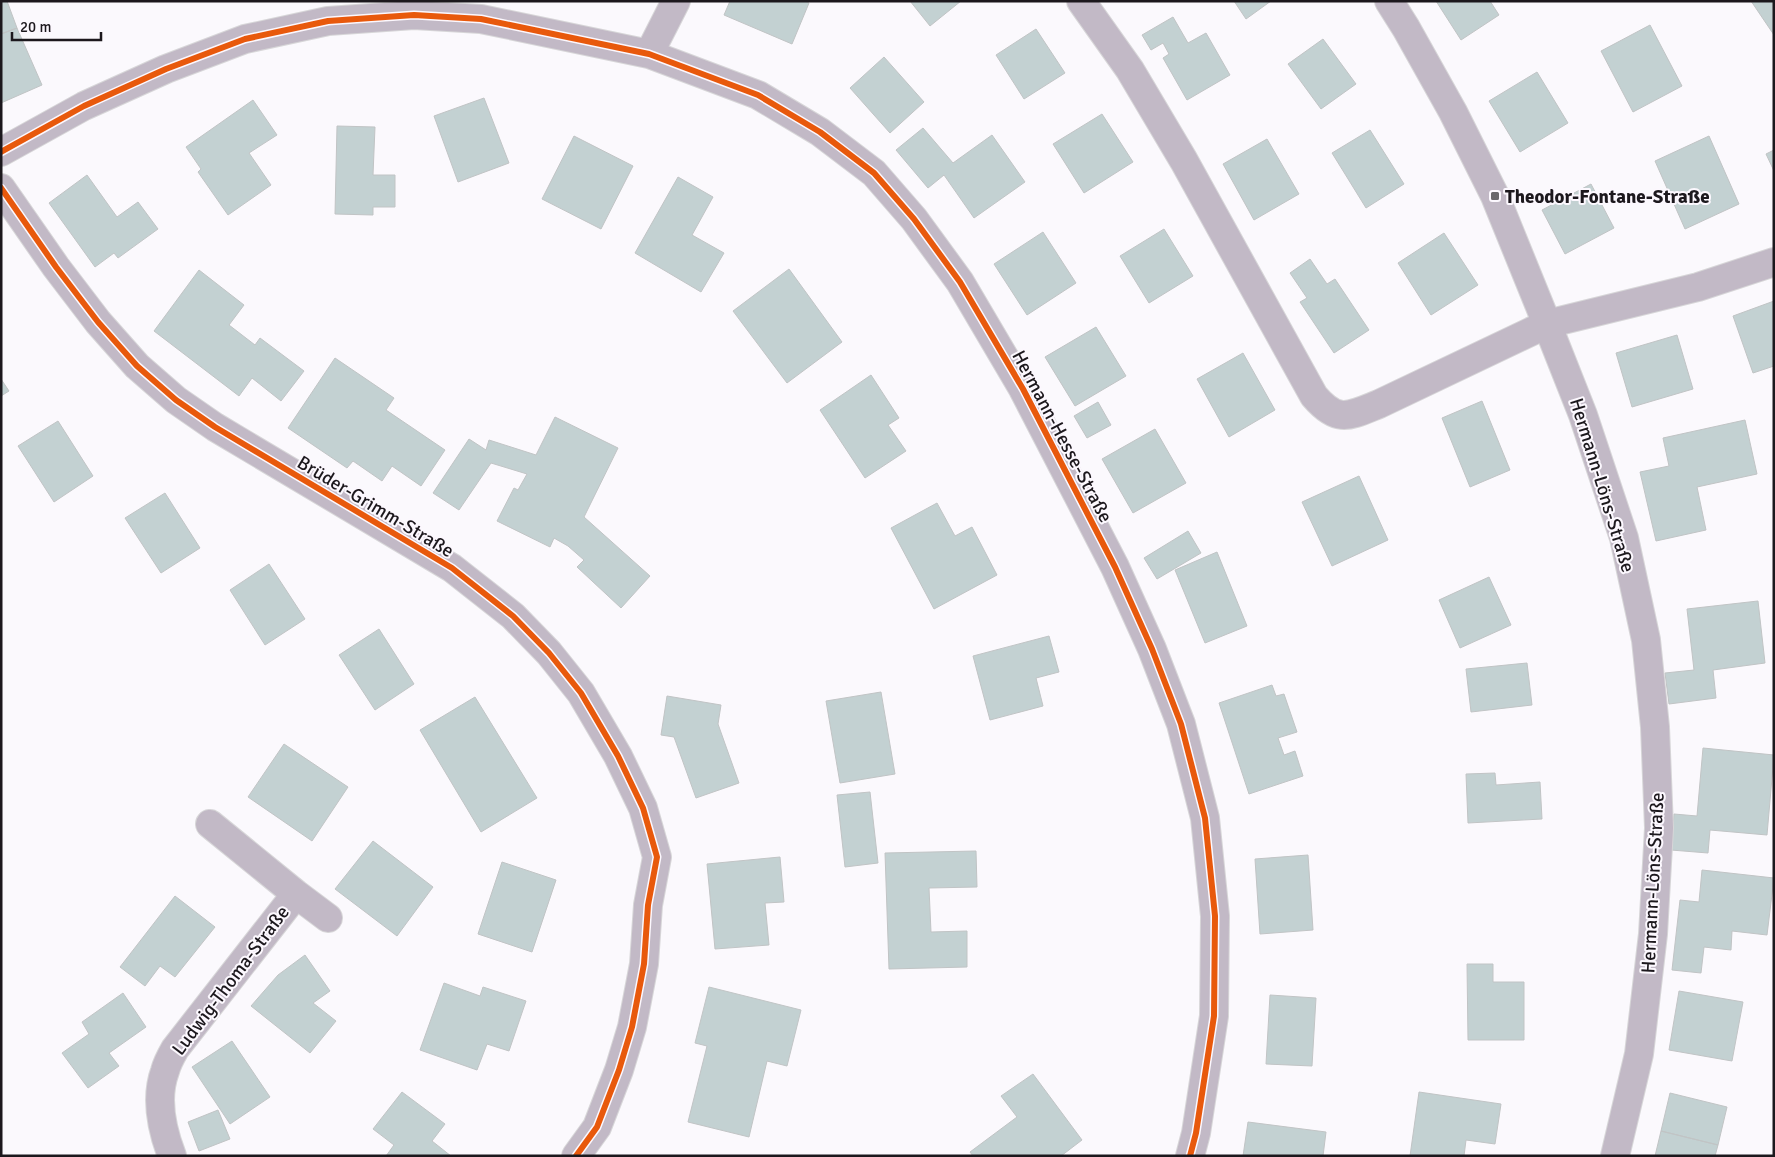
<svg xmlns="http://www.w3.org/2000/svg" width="1775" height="1157" viewBox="0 0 1775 1157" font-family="Signika,sans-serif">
  <rect width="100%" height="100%" fill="#fbf9fd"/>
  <path fill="#c3d1d2" stroke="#c1c4c5" d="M1,1H7L17,28L1,34Z
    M730,1H805L809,3L792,44L724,15Z
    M910,1H961L930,26Z
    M1234,1H1271L1246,19Z
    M1436,1H1490L1499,15L1461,40Z
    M1751,1H1774V35Z
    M1173,17L1188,43L1206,33L1230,75L1187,100L1163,58L1169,54L1163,43L1151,50L1142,35Z
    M1650,25L1682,86L1633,112L1601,51Z
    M17,28L42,85L1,103V34Z
    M1036,29L1065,73L1024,99L996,55Z
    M1323,39L1356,84L1321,109L1288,64Z
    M884,57L924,102L890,133L850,88Z
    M1537,72L1568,123L1520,152L1489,101Z
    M484,98L509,163L458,182L434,116Z
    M253,100L277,135L249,153L271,185L228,215L198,172L201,169L186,147Z
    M1102,114L1133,162L1084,193L1053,144Z
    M337,126L375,127L373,175H395V207H373V215L335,214Z
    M923,128L953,163L992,135L1025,182L974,218L944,175L928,188L896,150Z
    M1370,130L1404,184L1366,208L1332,153Z
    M574,136L633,166L601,229L542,199Z
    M1709,136L1739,204L1685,229L1655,161Z
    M1267,139L1299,194L1254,220L1223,164Z
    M1774,150V171L1766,154Z
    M87,175L117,217L138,202L158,229L118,258L114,253L95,267L49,203Z
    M678,177L713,197L692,235L724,253L701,292L635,253Z
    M1591,184L1614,228L1565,254L1542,210Z
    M1164,229L1193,276L1149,303L1120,256Z
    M1043,232L1076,283L1027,315L994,264Z
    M1444,233L1478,285L1431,315L1398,263Z
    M1310,259L1327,284L1335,279L1369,330L1334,353L1300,302L1307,298L1290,273Z
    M789,269L842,342L787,383L733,311Z
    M199,270L244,305L229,325L255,345L260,338L304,371L281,401L252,378L239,396L154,331Z
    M1774,301V366L1753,373L1733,316Z
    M1096,327L1126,376L1075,406L1045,357Z
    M1677,335L1693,389L1632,407L1616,353Z
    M1243,353L1275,410L1229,437L1197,379Z
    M335,358L394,398L386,410L445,450L421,486L392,466L382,481L353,461L347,468L288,428Z
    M871,375L899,418L888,425L906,451L865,478L820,410Z
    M1,379L9,391L1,396Z
    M1482,401L1510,470L1470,487L1442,418Z
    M1098,402L1111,425L1087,438L1074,416Z
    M555,417L618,448L584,517L650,576L621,608L577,567L584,560L568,546L554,538L550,547L497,521L514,488L518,490L527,474L491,463L459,510L433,493L469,439L486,450L489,440L536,455Z
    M1745,420L1757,474L1697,487L1706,530L1656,541L1640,472L1669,466L1663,438Z
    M58,421L93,476L54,502L18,446Z
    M1155,429L1186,483L1133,513L1102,459Z
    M1359,476L1388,540L1332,566L1302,502Z
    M165,493L200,548L161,573L125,518Z
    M937,503L955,536L972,527L997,575L934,609L891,528Z
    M1188,531L1201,553L1157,579L1144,558Z
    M1217,552L1247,626L1205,643L1175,570Z
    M269,564L305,619L265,645L230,590Z
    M1489,577L1511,625L1460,648L1439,600Z
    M1758,601L1765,663L1713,670L1716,698L1669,704L1665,673L1694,670L1687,609Z
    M379,629L414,684L375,710L339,655Z
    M1049,636L1059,672L1036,678L1043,706L990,720L973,656Z
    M1527,663L1532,705L1471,712L1466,669Z
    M1272,685L1276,696L1284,694L1297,732L1278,738L1284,755L1295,751L1303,776L1249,794L1219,703Z
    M881,692L895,774L840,783L826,701Z
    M667,696L721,705L718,724L739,783L696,798L674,737L661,735Z
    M475,697L537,798L481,832L420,730Z
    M284,744L348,787L312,841L248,797Z
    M1703,748L1774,755L1767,835L1710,830L1708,853L1671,850L1674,814L1697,816Z
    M1495,773L1496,785L1540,782L1542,819L1468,823L1466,774Z
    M870,792L878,863L845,867L837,795Z
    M373,841L433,887L397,936L335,889Z
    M976,851L977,887L929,888L931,932L967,931V967L889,969L885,853Z
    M1308,855L1313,930L1260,934L1255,859Z
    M780,857L784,902L765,903L769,945L715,949L707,864Z
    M502,862L556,880L532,952L478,934Z
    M1702,870L1774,878L1767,935L1732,931L1731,950L1704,947L1701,973L1672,970L1680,900L1699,902Z
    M175,896L215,927L175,977L160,966L145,986L120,967Z
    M305,955L330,991L313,1003L336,1021L310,1053L251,1006L278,975Z
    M1467,964H1493V982H1524V1040H1468Z
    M444,983L480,996L483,987L526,1001L509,1051L487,1044L477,1070L420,1050Z
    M709,987L801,1010L787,1066L767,1061L749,1137L688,1122L707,1046L695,1043Z
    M1679,991L1743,1002L1732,1061L1669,1050Z
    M123,993L146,1027L109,1053L119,1066L88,1088L62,1053L89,1034L82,1022Z
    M1270,995L1316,998L1312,1066L1266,1064Z
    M232,1041L270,1097L230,1124L192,1067Z
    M1033,1074L1082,1140L1061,1156H973L970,1152L1017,1117L1001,1096Z
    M402,1092L445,1124L432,1141L451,1156H386L394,1145L373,1129Z
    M1419,1092L1501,1104L1495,1144L1466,1140L1464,1156H1410Z
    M1670,1093L1727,1107L1718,1145L1661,1131Z
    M218,1110L230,1139L199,1151L188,1122Z
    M1248,1122L1326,1132L1323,1156H1243Z
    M1661,1131L1718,1145L1715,1156H1655Z"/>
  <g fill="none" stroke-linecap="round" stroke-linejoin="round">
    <g stroke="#d7d6d8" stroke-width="30">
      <path id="minor" d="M1081,1L1130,70L1184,161L1314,396C1338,424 1349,416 1379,404L1547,324L1698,287L1774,262
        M1389,1L1406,28L1453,112L1495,196L1547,324L1583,415L1624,538L1646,640L1655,727L1659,828L1653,934L1639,1054L1615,1156
        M649,54L676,1
        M1,152L84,106L166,69L245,39L328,21L414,15L481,19L649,54L758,95L820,132L874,173L914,219L960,282L1023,389L1115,567L1152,649L1181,724L1205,818L1215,916L1214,1016L1196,1133L1190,1156
        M1,188L56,267L98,322L137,366L176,400L215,427L452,568L513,616L549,653L581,693L618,756L643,808L657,857L648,905L644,964L632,1027L619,1070L597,1127L576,1156
        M210,824L296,894L328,918
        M172,1156C162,1130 155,1098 165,1071C167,1063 171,1056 175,1049L296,894"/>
    </g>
    <use href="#minor" stroke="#c2b9c6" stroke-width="28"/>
    <g stroke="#fcf8fe" stroke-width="9">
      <path id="cycleway" d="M1,152L84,106L166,69L245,39L328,21L414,15L481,19L649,54L758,95L820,132L874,173L914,219L960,282L1023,389L1115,567L1152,649L1181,724L1205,818L1215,916L1214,1016L1196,1133L1190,1156
        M1,188L56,267L98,322L137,366L176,400L215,427L452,568L513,616L549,653L581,693L618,756L643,808L657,857L648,905L644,964L632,1027L619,1070L597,1127L576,1156"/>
    </g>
    <use href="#cycleway" stroke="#e8590c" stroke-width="6"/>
  </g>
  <rect fill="#6a676b" stroke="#fcf8fe" stroke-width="2" x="1490" y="191" width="10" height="10" rx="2.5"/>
  <g text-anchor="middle" stroke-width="4" stroke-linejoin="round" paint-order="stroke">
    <g font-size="19" font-weight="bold" fill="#1c181d" stroke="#fcf8fe" text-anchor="start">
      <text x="1505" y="203">Theodor-Fontane-Straße</text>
    </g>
    <g font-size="19" fill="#1c181d" stroke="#fcf8fe">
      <text transform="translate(1063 436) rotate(62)" y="7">Hermann-Hesse-Straße</text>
      <text transform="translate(1603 485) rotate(73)" y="7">Hermann-Löns-Straße</text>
      <text transform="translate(376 506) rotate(31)" y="7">Brüder-Grimm-Straße</text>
      <text transform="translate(1652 883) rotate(-87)" y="7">Hermann-Löns-Straße</text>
      <text transform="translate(230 980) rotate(-53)" y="7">Ludwig-Thoma-Straße</text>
    </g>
  </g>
  <rect width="1775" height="1157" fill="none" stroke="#1c181d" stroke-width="5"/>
  <path d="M12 32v8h89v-8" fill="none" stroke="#1c181d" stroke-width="2.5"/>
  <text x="20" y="32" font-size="15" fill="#1c181d" stroke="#fcf8fe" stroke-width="4" paint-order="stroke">20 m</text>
</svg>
